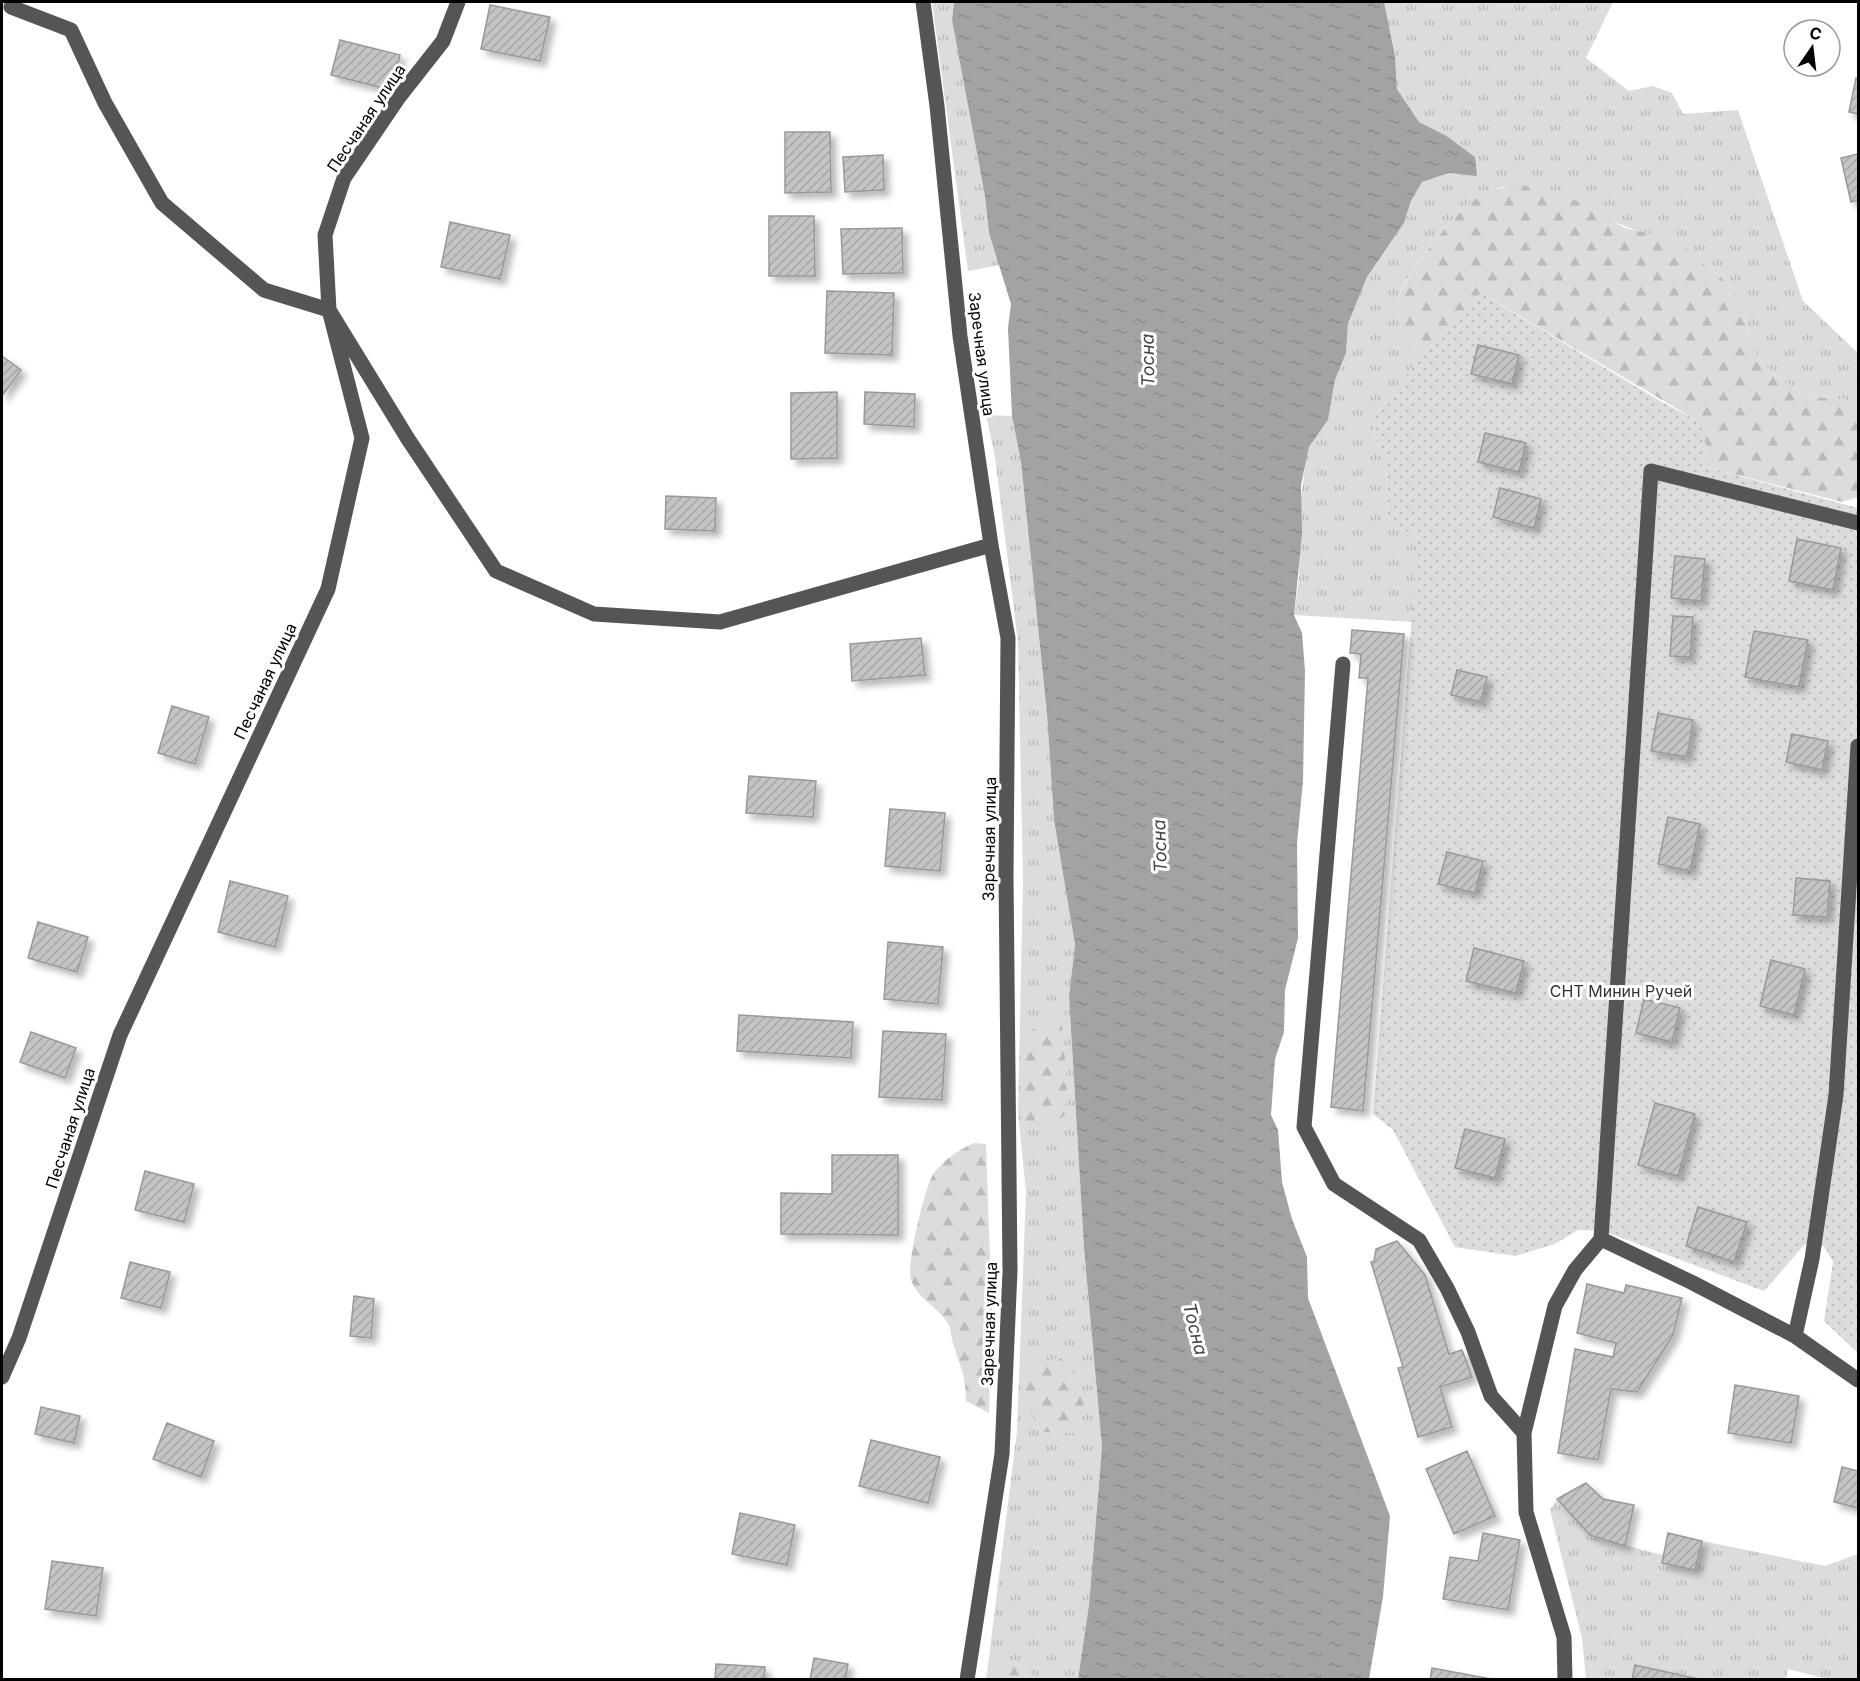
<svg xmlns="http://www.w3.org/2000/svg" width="1860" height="1681" viewBox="0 0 1860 1681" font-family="Inter,sans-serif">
  <defs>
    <pattern id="grass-tufts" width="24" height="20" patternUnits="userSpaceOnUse" patternTransform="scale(1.5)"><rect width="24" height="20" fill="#dcdcdc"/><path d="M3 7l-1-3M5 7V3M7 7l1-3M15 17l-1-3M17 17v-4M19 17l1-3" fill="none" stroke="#bbb"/></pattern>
    <pattern id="forest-firs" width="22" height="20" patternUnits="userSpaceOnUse" patternTransform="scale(1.5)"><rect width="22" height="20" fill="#dcdcdc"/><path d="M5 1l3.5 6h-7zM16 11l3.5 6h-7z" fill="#bbb"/></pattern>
    <pattern id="garden-dots" width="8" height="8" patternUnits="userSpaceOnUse" patternTransform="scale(1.5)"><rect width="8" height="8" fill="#dcdcdc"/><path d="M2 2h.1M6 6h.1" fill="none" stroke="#bbb" stroke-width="1.8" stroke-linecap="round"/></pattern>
    <pattern id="water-ripples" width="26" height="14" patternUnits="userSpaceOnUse" patternTransform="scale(1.5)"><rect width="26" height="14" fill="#a3a3a3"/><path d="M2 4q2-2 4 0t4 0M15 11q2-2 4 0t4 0" fill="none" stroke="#8b8b8b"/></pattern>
    <pattern id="building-hatch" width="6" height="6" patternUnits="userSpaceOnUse" patternTransform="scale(1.5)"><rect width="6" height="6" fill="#c4c4c4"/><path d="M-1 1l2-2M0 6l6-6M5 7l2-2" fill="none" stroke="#a7a7a7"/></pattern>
    <filter id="shadow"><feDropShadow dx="5.5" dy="5.5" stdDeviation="3" flood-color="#0004"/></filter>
  </defs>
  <rect width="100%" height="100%" fill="#fff"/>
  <path fill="url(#grass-tufts)" d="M932,2H954L952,20L985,196L989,233L1000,265L968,271Z
    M1384,2H1613L1586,58L1629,91L1653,86L1672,93L1683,114L1738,110L1803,301L1858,353V403C1846,398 1831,400 1817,397C1793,393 1763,369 1752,347C1745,333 1747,313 1739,298C1724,273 1697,264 1679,241L1645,234L1602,217L1503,187C1491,191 1480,196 1470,204C1452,217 1401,279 1398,299C1396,313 1403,336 1409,348L1424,353L1371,420L1386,467L1388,522L1418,537L1413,622L1294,615L1299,577L1300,507L1305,466L1309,447L1328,420L1335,380L1346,353L1348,324L1367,277L1404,223L1411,201L1422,182L1449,173L1477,175L1445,135L1419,122L1397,89L1395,56Z
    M986,415L1012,416L1021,462L1047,714L1054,820L1075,945L1069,996L1084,1248L1102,1447L1089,1605L1078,1679H1037L1014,1661L987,1673L1017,1431L1026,1192L1018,1112L1023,881L1018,642L995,457Z
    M1557,1499L1592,1537L1663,1555L1662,1563L1694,1570L1702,1541L1825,1566L1858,1554V1679H1826L1788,1669L1786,1679H1703L1636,1665L1632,1679H1586L1582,1638L1550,1510Z"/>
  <path fill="url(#forest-firs)" d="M1521,185L1560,192L1625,228L1680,241C1697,264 1724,273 1739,298C1747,313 1745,333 1752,347C1763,369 1793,393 1817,397C1831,399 1846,398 1858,403V497L1842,502L1702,466L1706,446L1696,420L1481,293L1424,353L1409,348C1403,336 1396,313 1398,300C1401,279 1452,218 1469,204C1485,192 1501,187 1521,185Z
    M1055,1019L1062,1025L1067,1084L1065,1115L1044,1129L1029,1128L1024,1121C1024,1102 1021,1056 1026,1040C1030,1028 1043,1020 1055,1019Z
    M974,1143L986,1144L992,1315L989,1413L966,1401C966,1374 960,1367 953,1343C950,1333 952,1327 944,1318C933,1304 918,1298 911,1280C906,1266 925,1185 934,1173C945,1159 958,1150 974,1143Z
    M1061,1358C1085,1385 1091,1399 1074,1433L1040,1432L1021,1393L1027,1364Z
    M1014,1661L1037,1679H986L987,1673Z"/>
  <path fill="url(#garden-dots)" d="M1481,293L1660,401L1696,420L1702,429L1706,446L1702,466L1858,508V1353L1824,1321L1833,1262L1824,1246L1805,1244L1764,1291L1603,1231L1578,1230L1555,1244L1515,1256L1455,1247L1393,1130L1373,1114L1418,537L1388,522L1386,467L1371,420L1424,353Z"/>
  <path fill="url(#water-ripples)" d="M954,2H1384L1395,56L1397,89L1419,122L1445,135L1475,157L1477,176L1449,173L1422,182L1411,201L1404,223L1367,277L1348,324L1346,353L1335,380L1328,420L1309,447L1301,485L1302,534L1294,615L1302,633L1305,671L1303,781L1297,843L1298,938L1285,990L1284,1032L1275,1059L1271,1115L1278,1130L1282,1182L1292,1219L1307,1257L1308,1298L1390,1516L1383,1597L1369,1679H1078L1089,1605L1102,1447L1084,1248L1073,1063L1069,996L1075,945L1054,820L1047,714L1021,462L1012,416L1008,328L1011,304L989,233L985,196L952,20Z"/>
  <path fill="url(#building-hatch)" stroke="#999" stroke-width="1.5" filter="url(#shadow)" d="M490,5L550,17L540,61L481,49Z
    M340,40L400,55L391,90L331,75Z
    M1856,78L1858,79V114L1849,112Z
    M785,132H830L831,192L785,193Z
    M1858,154V200L1851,202L1841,158Z
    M883,155L884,190L845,192L843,157Z
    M769,216H814L815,276H769Z
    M450,222L510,235L500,279L441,267Z
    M902,228L903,273L843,274L841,229Z
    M827,291L894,293L892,355L825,353Z
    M1478,345L1519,355L1512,384L1471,374Z
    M2,356L21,370L2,396Z
    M837,392V458L791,459V393Z
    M865,392L915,394L914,427L864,424Z
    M1485,433L1526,443L1519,472L1478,462Z
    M1500,488L1541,499L1534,528L1493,517Z
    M666,496L716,498L715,531L665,529Z
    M1797,539L1841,548L1833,590L1789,581Z
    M1675,556L1705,559L1701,601L1671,598Z
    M1673,616L1693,617L1690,657L1670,656Z
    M1352,630L1404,634L1363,1111L1331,1107L1368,678H1359L1361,654L1350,653Z
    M1754,631L1808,640L1799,687L1745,677Z
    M921,638L925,675L852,681L850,644Z
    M1457,670L1487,677L1481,702L1451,695Z
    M172,706L209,717L195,764L158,753Z
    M1658,713L1693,720L1687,757L1651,751Z
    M1792,734L1828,741L1822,770L1786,762Z
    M749,776L816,781L813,817L746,813Z
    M890,809L945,813L940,871L885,866Z
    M1668,817L1700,824L1690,871L1658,864Z
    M1447,852L1483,861L1475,893L1438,884Z
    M1796,878L1830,881L1827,917L1793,915Z
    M230,881L288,896L275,947L218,932Z
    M38,922L88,937L77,972L28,958Z
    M888,942L943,947L938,1004L884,999Z
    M1474,948L1524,961L1516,993L1466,981Z
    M1771,960L1805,969L1794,1015L1760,1006Z
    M1644,999L1680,1008L1672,1042L1636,1033Z
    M739,1015L853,1022L851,1058L737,1051Z
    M883,1031L946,1034L942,1100L879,1097Z
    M31,1032L76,1048L65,1078L20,1062Z
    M1655,1103L1695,1114L1678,1176L1638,1165Z
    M1465,1129L1505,1139L1495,1178L1455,1168Z
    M832,1155H898V1235L781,1234V1193L832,1194Z
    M145,1171L194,1184L184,1222L135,1210Z
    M1698,1207L1747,1222L1734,1262L1686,1246Z
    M1397,1241L1425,1275L1449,1354L1462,1350L1472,1377L1440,1387L1452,1427L1418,1437L1398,1368L1403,1367L1371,1262L1374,1261L1376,1249Z
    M130,1262L170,1272L161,1308L121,1298Z
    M1587,1284L1624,1293L1626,1285L1682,1298L1673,1335L1637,1392L1611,1389L1598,1460L1558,1453L1575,1349L1613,1357L1616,1343L1577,1333Z
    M354,1296L374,1299L371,1338L350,1336Z
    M1735,1385L1799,1396L1791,1443L1728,1433Z
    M41,1407L80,1416L74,1443L35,1434Z
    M167,1423L214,1441L201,1477L153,1459Z
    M871,1440L940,1457L928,1503L859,1486Z
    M1467,1451L1495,1516L1454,1534L1426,1469Z
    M1842,1467L1858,1471V1508L1834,1502Z
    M1586,1483L1603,1499L1634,1505L1625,1546L1590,1535L1557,1499Z
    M740,1513L795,1525L787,1565L732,1554Z
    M1483,1533L1520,1540L1508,1610L1443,1599L1450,1557L1478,1561Z
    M1668,1533L1702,1541L1695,1570L1662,1563Z
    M52,1561L103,1568L96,1616L45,1609Z
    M814,1658L848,1664L845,1680H810Z
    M716,1664L765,1667L764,1680H715Z
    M1635,1665L1703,1680H1632Z
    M1432,1668L1492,1679V1680H1430Z"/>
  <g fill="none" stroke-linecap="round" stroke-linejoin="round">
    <path stroke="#555" stroke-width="15" d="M923,2L937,106L960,336L991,545L1008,638L1006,876L1010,1271L1002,1454L967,1680
      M11,7L71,30L105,103L162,203L264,290L329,310L408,439L496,571L594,614L720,622L991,545
      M1343,664L1304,1127L1334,1184L1419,1240L1447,1288L1468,1332L1491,1396L1524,1433
      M1601,1239L1691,1282L1795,1336L1858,1380
      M1795,1336L1812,1259L1836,1095L1858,746
      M2,1377L19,1338L120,1035L328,589L362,438L329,310L325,235L344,178L399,97L443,41L458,2
      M1565,1680L1564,1637L1526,1512L1524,1433L1555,1306L1575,1270L1601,1239L1651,471L1858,523"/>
  </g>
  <g text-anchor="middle" stroke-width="6" stroke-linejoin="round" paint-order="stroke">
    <g font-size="16" fill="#000" stroke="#fff">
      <text transform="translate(366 118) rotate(-56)" y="6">Песчаная улица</text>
      <text transform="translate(982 354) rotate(83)" y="6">Заречная улица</text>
      <text transform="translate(265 681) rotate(-65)" y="6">Песчаная улица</text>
      <text transform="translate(989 839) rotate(-89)" y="6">Заречная улица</text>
      <text transform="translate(70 1128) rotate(-72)" y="6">Песчаная улица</text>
      <text transform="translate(989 1324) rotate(-88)" y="6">Заречная улица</text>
    </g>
    <g font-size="16" fill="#333" stroke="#fff">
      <text x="1621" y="997">СНТ Минин Ручей</text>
    </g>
    <g font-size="18" font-style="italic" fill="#444" stroke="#fff">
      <text transform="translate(1148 360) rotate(-91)" y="6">Тосна</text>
      <text transform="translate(1160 846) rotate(-92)" y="6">Тосна</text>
      <text transform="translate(1195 1329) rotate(76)" y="6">Тосна</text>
    </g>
  </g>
  <rect width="1860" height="1681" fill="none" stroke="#000000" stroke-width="6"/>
  <g transform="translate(1812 48) rotate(14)"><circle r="28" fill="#ffffff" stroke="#999999" stroke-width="1.5"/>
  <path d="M0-4.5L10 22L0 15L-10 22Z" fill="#000000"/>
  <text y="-9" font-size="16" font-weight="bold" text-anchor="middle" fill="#000000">С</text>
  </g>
</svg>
